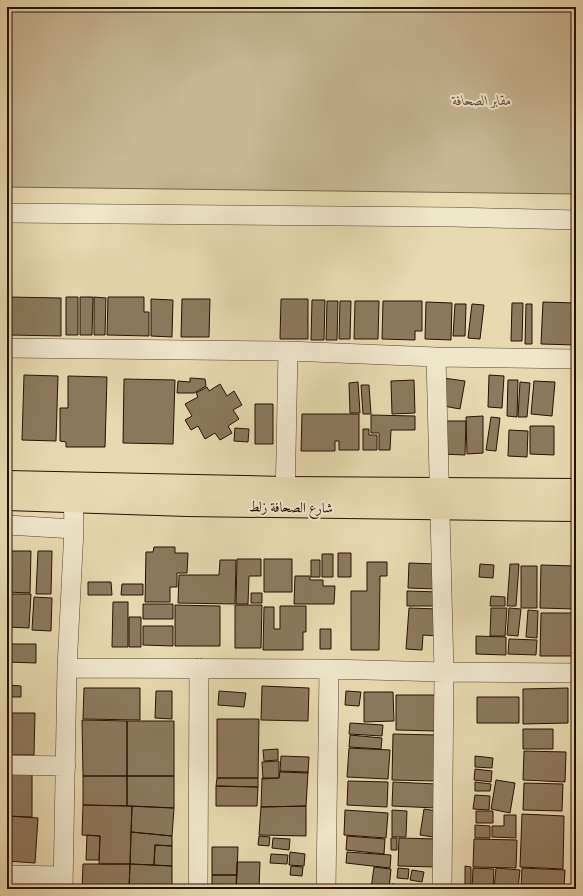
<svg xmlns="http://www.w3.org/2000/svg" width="583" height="896" viewBox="0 0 583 896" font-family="Vollkorn,Amiri,serif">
  <rect width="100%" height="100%" fill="#e7dab0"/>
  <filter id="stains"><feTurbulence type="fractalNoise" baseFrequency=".005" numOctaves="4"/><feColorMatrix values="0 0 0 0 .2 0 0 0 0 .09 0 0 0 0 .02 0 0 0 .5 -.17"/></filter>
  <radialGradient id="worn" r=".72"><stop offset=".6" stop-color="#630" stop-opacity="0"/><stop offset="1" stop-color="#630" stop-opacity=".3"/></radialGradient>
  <path fill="#c7b793" stroke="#78634b" d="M7,7H576V194L7,187Z"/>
  <path fill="#8c795d" stroke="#290f03" d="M9,297L61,298V336L9,335Z
    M66,297H78V335H66Z
    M80,297H93L92,335H80Z
    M94,297L106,298L105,335H94Z
    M108,297H144V312H149V336L107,335Z
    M151,299L173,300L172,337L151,336Z
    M182,299H210L209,337H181Z
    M281,299H308V339H280Z
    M312,300H325L324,340H311Z
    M327,301H338L337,340H326Z
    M340,301H351L350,339H339Z
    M355,301H379L378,339H354Z
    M383,301H422V331H415V340L382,339Z
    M426,302L452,303L451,340L425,339Z
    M543,302L576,303V345L541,344Z
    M512,303H523L522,341H511Z
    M455,304H466L465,336H453Z
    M472,304L484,305L480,339L468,338Z
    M526,304H532V344H525Z
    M24,375L58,376L56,441L22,440Z
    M489,375L504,376L502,408L488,407Z
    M68,376L107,377L105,447H66V442L60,441V408H68Z
    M190,378L205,379L206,386L194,393H177L178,381L190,382Z
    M443,378L465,381L460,409L438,405Z
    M124,379L175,380L173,444L123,443Z
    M414,380L415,413L392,414L391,381Z
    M508,380H518L517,417L507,416Z
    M534,381L555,382L552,416L531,414Z
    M358,382L360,413H350L349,383Z
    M520,382L530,383L527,417H518Z
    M220,384L227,396L234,391L242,405L233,410L239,419L228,426L232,433L220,440L215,433L205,439L198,426L191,430L185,420L192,416L185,404L198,397L196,393L207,387L209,391Z
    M361,385H369L371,414H363Z
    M255,404H273V444H255Z
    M302,414H359V450H339V441H335V451H301Z
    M371,415L415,416V430H391L390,450H379V433H371Z
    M483,416V453L467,454L466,417Z
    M491,417L500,418L496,451L486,450Z
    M442,421H466L465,455L441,454Z
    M530,426H554V455L530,454Z
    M235,428L249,429L248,442L234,441Z
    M363,429H369V435H377V450H363Z
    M509,430L528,431L527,457L508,456Z
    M154,547H175V553H188L187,573H177V587H170V602H145L146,552H153Z
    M7,551H31L30,593L7,592Z
    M38,551H52L51,594H36Z
    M338,553H351V577H338Z
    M322,554H333V577H322Z
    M237,559H261V576H249L248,604H236Z
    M264,559H292V592H264Z
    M220,560H236L235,604L178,603L179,575H219Z
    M311,560H320V577H311Z
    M367,562H387V576H380L379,650H351V591H367Z
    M409,563L437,564V589L408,588Z
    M480,564L494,565L493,578L479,577Z
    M510,564H519L516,606H507Z
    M541,565L576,566V609L540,608Z
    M521,566H537V608H521Z
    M295,576H310V580H323V586H335L334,604H294Z
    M88,582H111L112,595H88Z
    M122,584H143V595H121Z
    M407,591L440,592V606H407Z
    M251,593H262V603H251Z
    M7,594H31L29,628L7,627Z
    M491,596L505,597V606H490Z
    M34,597L52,598L51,631L32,630Z
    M113,602H128V647H112Z
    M143,604H173V619H143Z
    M175,605L220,606V646H175Z
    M235,605H262L261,648H235Z
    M280,606H306V632H303V650H263L264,607H274V629H280Z
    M409,608L439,609L437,636L423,635L422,650L406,649Z
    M491,608H507L505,636H490Z
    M509,608L521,609L518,636L507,635Z
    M528,610L538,611L537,638L526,637Z
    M541,613H576V656H540Z
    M129,617H141V647H129Z
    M143,626H173V646L143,645Z
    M320,629H331V649H320Z
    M476,636L506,637V655L476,654Z
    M509,639L537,640L536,655L508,654Z
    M7,644H36V663L7,662V674Z
    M7,685L21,686V697H7Z
    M262,686L309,688L308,721L261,720Z
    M84,688H140V720L83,719Z
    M568,688V723L523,724V689Z
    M156,691H172V719L155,718Z
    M219,691L246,693L244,707L218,705Z
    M346,691L361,692L359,706L345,705Z
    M364,692H393L394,721L364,722Z
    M396,695H436V731L396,730Z
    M477,697H519V723H477Z
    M12,713H35L34,755H11Z
    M217,719H259L258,778H217Z
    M82,720L127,721V776H83Z
    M127,721H174V776H127Z
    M350,723L383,725L382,736L349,734Z
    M523,729H553V749H523Z
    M393,734L436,735L435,781L392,780Z
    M350,735L382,738L381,749L349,747Z
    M349,748L390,750L388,779L347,777Z
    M278,749V760L264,761L263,750Z
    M524,751L566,752L565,782L523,780Z
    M281,756L309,757L308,773L280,772Z
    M475,756L493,758L492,768L475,767Z
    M279,761V778L263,779L262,762Z
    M475,769L492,771L491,782L474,780Z
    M7,771L32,772V817L7,816Z
    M280,771L308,772L306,806L261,807L262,778H279Z
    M83,776H127V806L83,805Z
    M127,776H174V808L127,806Z
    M217,778H258V787L216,786Z
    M496,780L515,783L510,813L491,809Z
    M348,781L388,782L387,807L347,805Z
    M393,782L437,784L436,808L392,806Z
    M475,782L491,784L490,791H475Z
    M524,783L563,784L562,811L523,810Z
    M216,786L258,787L257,806H216Z
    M475,795L490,796L489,810L473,809Z
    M83,805L132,806L130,864H99L100,836L82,835Z
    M132,806L174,808L172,836L131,832Z
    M306,806V836L259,835L261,807Z
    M424,809L437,811L433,837L420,835Z
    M345,810L388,813L386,838L344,835Z
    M392,810L407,811L406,837H392Z
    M476,811H493V823H476Z
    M522,814L564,816L563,869L520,867Z
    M504,815H516V838L492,837V826H504Z
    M7,816L38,818L35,863L7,861Z
    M475,825L490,826V838H475Z
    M131,832L172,836V846L155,845L154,865L130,864Z
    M87,835L100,836L99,860H86Z
    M259,836L270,837L269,846L258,845Z
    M347,836L385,839L384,854L346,850Z
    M273,838L290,839L289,850L272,848Z
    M391,838H397V850H391Z
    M399,838L437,839L436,867L398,866Z
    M474,839L517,840L516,868L473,867Z
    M155,845L172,846V866L154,865Z
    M212,847H238L237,875H212Z
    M290,852L305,854L304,866L289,865Z
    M347,852L391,855L390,868L346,863Z
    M271,854L288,855L287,864L270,863Z
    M237,862H260L259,889H236Z
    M83,864H130L129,889H82Z
    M130,864L172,866V889H129Z
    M291,866L303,867L302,876L290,875Z
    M465,866L471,867V889H465Z
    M374,867L391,869L389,889H371Z
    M398,868L409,869L408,879L397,878Z
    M473,868L494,869L493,889H472Z
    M496,868L520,870L518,889H494Z
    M522,868L565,870L564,889H521Z
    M412,870L424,872L422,882L410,880Z
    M212,875H237L236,889H212Z
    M392,884L411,886L410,889H391Z"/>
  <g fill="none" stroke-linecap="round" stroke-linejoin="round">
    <g stroke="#58422e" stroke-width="20">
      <path id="minor" d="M7,213L453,217L576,220
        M7,348L288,351L436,357L576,359
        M436,357L444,672L442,889
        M285,503L288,351
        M7,525L74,529
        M67,668L329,669L444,672L576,673
        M7,765L66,766
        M7,875L63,876
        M63,889L67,668L74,529L73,487
        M198,889L199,668
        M326,889L329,669"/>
    </g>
    <g stroke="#290f03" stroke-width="24">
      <path id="trunk" d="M7,482L285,488L576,490
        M7,499L187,505L576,510"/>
    </g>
    <use href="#minor" stroke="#efe7cc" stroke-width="19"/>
    <use href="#trunk" stroke="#e7dab0" stroke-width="22"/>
  </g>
  <g text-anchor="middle" stroke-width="4" stroke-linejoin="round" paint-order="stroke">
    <g font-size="14" font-style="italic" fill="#604a35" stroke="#efe7cc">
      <text x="482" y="105">مقابر الصحافة</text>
    </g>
    <g font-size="14" fill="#290f03" stroke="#efe7cc">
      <text transform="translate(291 507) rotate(1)" y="5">شارع الصحافة زلط</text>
    </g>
  </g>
  <rect width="583" height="896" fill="none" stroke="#e7dab0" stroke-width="24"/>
  <rect x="8" y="8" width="567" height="880" fill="none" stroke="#290f03" stroke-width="2"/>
  <rect x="12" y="12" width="559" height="872" fill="none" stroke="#290f03"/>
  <rect width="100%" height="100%" filter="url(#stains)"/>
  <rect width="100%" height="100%" fill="url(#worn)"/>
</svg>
